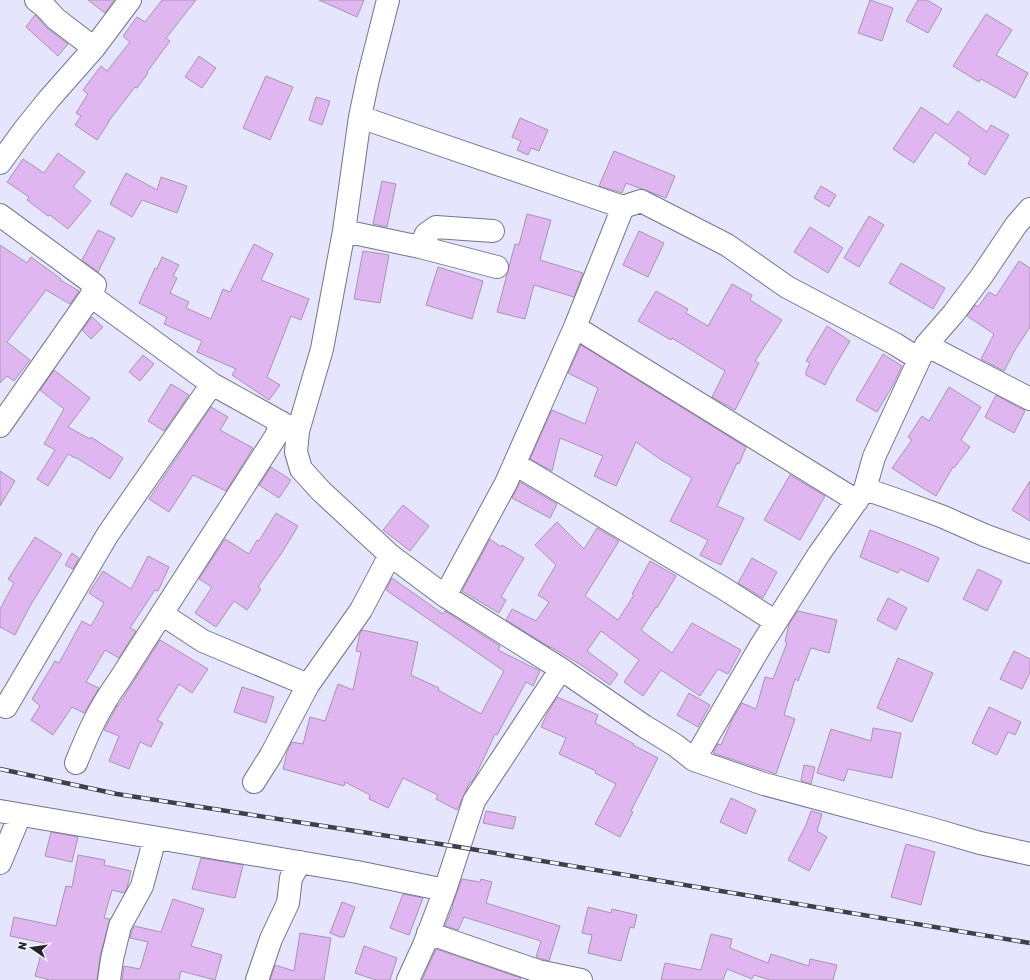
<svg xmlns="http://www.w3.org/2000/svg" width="1030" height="980" viewBox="0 0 1030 980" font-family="Rubik,sans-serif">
  <rect width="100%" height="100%" fill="#e5e5fd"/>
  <path fill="#e0b6f1" stroke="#a795ae" d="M88,0H114L105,13Z
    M162,0H196L166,38L170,41L147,72L148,73L137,88L135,87L108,122H109L97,140L75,125L81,116L76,113L88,94L83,90L101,66L107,71L130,42L123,36L137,17L145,22Z
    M319,0H364L357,17Z
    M870,0L893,8L882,41L858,33Z
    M918,0H927L942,9L928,33L906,21Z
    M986,14L1012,30L996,55L1028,73L1015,98L981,79L979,82L953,66Z
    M35,15L48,29L68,44L58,56L26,27Z
    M199,56L216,68L202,88L185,77Z
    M266,76L293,87L270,140L243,128Z
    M316,97L330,101L322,125L309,120Z
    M921,107L948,125L958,111L987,132L991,125L1009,135L985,175L968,164L971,158L935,132L914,163L893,149Z
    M520,118L548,130L539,151L531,148L528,155L517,150L521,141L512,137Z
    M614,151L675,176L666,198L626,183L622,193L599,186Z
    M58,153L85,172L73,187L91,201L68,229L50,215L48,216L27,200L29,197L7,182L23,159L44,173Z
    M126,173L157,190L161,177L187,186L177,213L142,200L132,217L110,204Z
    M382,181L396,184L387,227L373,224Z
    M821,186L836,195L829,207L814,198Z
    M527,214L551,220L540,260L583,273L574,297L534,285L525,319L497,312L515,244L519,245Z
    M869,216L884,225L859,267L844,258Z
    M810,227L843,248L828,273L794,252Z
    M98,230L115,238L98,272L82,260Z
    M639,231L664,243L648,277L623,265Z
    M254,244L273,254L261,280L309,299L301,320L291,316L267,377L280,385L269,400L232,375L236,369L197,352L202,341L164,324L167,317L139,303L155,268L157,269L162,257L179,265L173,276L177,278L170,293L189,302L186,308L211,319L223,289L230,292Z
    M0,245L27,263L31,257L61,279L60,280L79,291L70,304L46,290L7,342L30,360L14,381L7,376L0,383Z
    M363,251L389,255L380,303L354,299Z
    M1019,261L1030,268V327L1015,350L1004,371L981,359L994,334L967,316L975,305L978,307L989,292L996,296Z
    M901,263L945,288L933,309L889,283Z
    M438,267L483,281L472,319L426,305Z
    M732,284L752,295L750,300L782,320L755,361L759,363L735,410L712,397L725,371L672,338L671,340L638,321L656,291L688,309L686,313L708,326Z
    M92,317L103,327L91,339L82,330Z
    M827,326L850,341L832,371L825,385L806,375V371L810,363L806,361Z
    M581,345L746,447L739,464L737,463L717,506L744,518L721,565L700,555L708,540L670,521L692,478L660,459L636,442L616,486L594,476L603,456L560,438L552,471L530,459L552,410L585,424L598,388L568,373Z
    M883,354L902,366L893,385L877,412L856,400Z
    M143,355L154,364L140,381L129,372Z
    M54,370L90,398L68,427L90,439L91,437L123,458L110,479L75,457V458L68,454L48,486L37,479L55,450L44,444L64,409L40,390Z
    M171,384L189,395L164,431L148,421Z
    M949,387L981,407L961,440L970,447L954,468L953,467L936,496L910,480L892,468L912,440L908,437L922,416L929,421Z
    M996,395L1025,411L1014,433L985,417Z
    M211,407L228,417L220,430L253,448L226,491L193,475L169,512L149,499Z
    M271,467L291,480L279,498L259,485Z
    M0,471L15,481L0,506Z
    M790,475L825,496L800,540L764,520Z
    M1030,481V521L1012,510Z
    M520,482L557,504L550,518L512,498Z
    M403,505L429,526L410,551L383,530Z
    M276,513L298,526L283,551L258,587L261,589L247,610L234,601L216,627L195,613L212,587L199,579L225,539L249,554L257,540L259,541Z
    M557,522L584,549L597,528L619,541L585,596L618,620L634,595L632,594L650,561L676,576L657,608L656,607L641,630L672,653L692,623L741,650L728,674L718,669L700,696L661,670L643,696L624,682L639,660L601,631L587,651L618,674L610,685L581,665L551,647V648L506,620L512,609L536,621L549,602L538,595L556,565L535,545Z
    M870,530L914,547L939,558L928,582L900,569L898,573L860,557Z
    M35,537L62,554L30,606L15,635L0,627V609L14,583L8,579Z
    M490,539L501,547L502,545L524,558L501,597L506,600L499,613L462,591Z
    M72,553L79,558L73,569L65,565Z
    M148,556L169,567L158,591L155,590L130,628L136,631L119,658L105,650L86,682L99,688L84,713L72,707L53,735L31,720L40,706L32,699L55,661L59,663L82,621L91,626L104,603L89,593L103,571L131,589Z
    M752,558L777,572L763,598L738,583Z
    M978,569L1002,581L987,611L963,599Z
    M392,578L443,614L445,611L500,646L498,650L540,671L533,686L526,682L497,735L495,734L475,777L471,783L470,782L457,810L436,799L438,795L403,778L388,808L369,799L370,795L345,782L344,786L301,774L283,769L287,752L292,742L303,744L310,717L325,721L338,684L353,690L361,652L356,651L360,633L362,630L418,642L411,675L439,688L438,690L481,714L504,671L386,590Z
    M888,598L907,608L896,630L877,620Z
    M798,611L837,620L829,653L811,648L798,681L795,679L784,715L795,719L776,774L713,753L718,744L721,745L732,720L742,703L756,709L765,677L773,679L787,643L785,642L789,624Z
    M160,640L208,669L192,693L179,684L157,720L163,723L151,747L140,742L129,769L109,761L119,736L104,730L116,708L117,705L118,706Z
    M1014,651L1030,659V673L1022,689L1000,679Z
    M898,658L933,673L912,722L877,708Z
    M242,687L274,697L266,723L234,712Z
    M689,693L710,705L698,727L677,715Z
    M557,697L598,715L595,723L634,744L633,745L658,758L631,811L633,812L620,837L595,824L616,784L595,773L596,771L559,754L566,738L541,727L547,714Z
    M989,707L1021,722L1015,735L1008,732L997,755L972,743Z
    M873,728L901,733L892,778L848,769L844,781L817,773L831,729L871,741Z
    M804,765L815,767L811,784L801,781Z
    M731,798L756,810L746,834L720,822Z
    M486,811L516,817L513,829L483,823Z
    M811,811L822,814L817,831L827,837L809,871L788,860L806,825Z
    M51,832L78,837L72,862L45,856Z
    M906,844L935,852L921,905L891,897Z
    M78,855L105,860L104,865L131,871L127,888L124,893L112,890L104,918L110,919L100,956L97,980H50L35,976L44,943L10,936L14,917L56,926L62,901L66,886L72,887Z
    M201,858L243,865L235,898L192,889Z
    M462,879L480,882L481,879L492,882L486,903L560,926L549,961L536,957L541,941L464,917L458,930L445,926L453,906H452Z
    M403,894L423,898L409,935L390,928Z
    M173,899L204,909L191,946L222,955L215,980L181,971L179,980H122L124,966L140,969L148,942L130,938L132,931L134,926L161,932Z
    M342,902L355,907L344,937H340L330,933Z
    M588,907L611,913L612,909L637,915L634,928L630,927L621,961L588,953L592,935L582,933Z
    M300,933L331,938L324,980H270L275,965L294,971Z
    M711,934L732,939L730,948L768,963L771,954L809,966L810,959L837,965L833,980H770L754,975L752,979L727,969L723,980H661L665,963L701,970Z
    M364,946L397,958L390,980H376L355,973Z
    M436,949L521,978L520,980H422Z"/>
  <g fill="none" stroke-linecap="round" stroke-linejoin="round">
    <g stroke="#75748f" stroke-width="24">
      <path id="minor" d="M36,0L45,7L56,19L94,48
        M388,0L368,79L360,117L344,231L322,349L298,431L296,452L301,469L321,491L390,555L445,596L561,669L644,726L675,745L694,760L764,784L932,829L980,843L1030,854
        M360,117L623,207L641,201L727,245L787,287L895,344L919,359
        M0,163L24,130L49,99L94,48L130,0
        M0,215L95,285L91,296L212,384L293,429
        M344,231L420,247L497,267
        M420,247L426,234L436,227L493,231
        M575,327L857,501
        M926,345L1030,399
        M0,426L91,296
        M515,464L723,588L776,622
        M865,489L897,500L941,516L984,535L1030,552
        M445,596L506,483L575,327L623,207
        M162,614L203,641L308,685
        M6,707L108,534L212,384
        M694,760L760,647L819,554L865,489L874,457L926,345L953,314L981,277L1016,225L1030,209
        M76,763C88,733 99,708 118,682L276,436L281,422
        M254,782L271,755L308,685L361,610L390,555
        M0,811L357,872L445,890
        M0,863L20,815
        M428,933L538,971L581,980
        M109,980L112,959L120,926L142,886L155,838
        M257,980L271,939L288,903L291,878L300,862
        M408,980L424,945L445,890L474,801L561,669"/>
    </g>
    <use href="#minor" stroke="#fff" stroke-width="22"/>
    <g stroke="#3f3e4b" stroke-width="4.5">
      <path id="rail" d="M0,769L117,794L459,847L1030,943"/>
    </g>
    <use href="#rail" stroke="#f4f4fa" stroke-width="3" stroke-dasharray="9" stroke-linecap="butt"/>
  </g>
  <g transform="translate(32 948) rotate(283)" stroke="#f4f4fa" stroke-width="3" paint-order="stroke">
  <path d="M0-3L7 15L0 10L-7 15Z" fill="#23222d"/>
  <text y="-6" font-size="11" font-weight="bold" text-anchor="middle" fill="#23222d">N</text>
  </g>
</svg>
